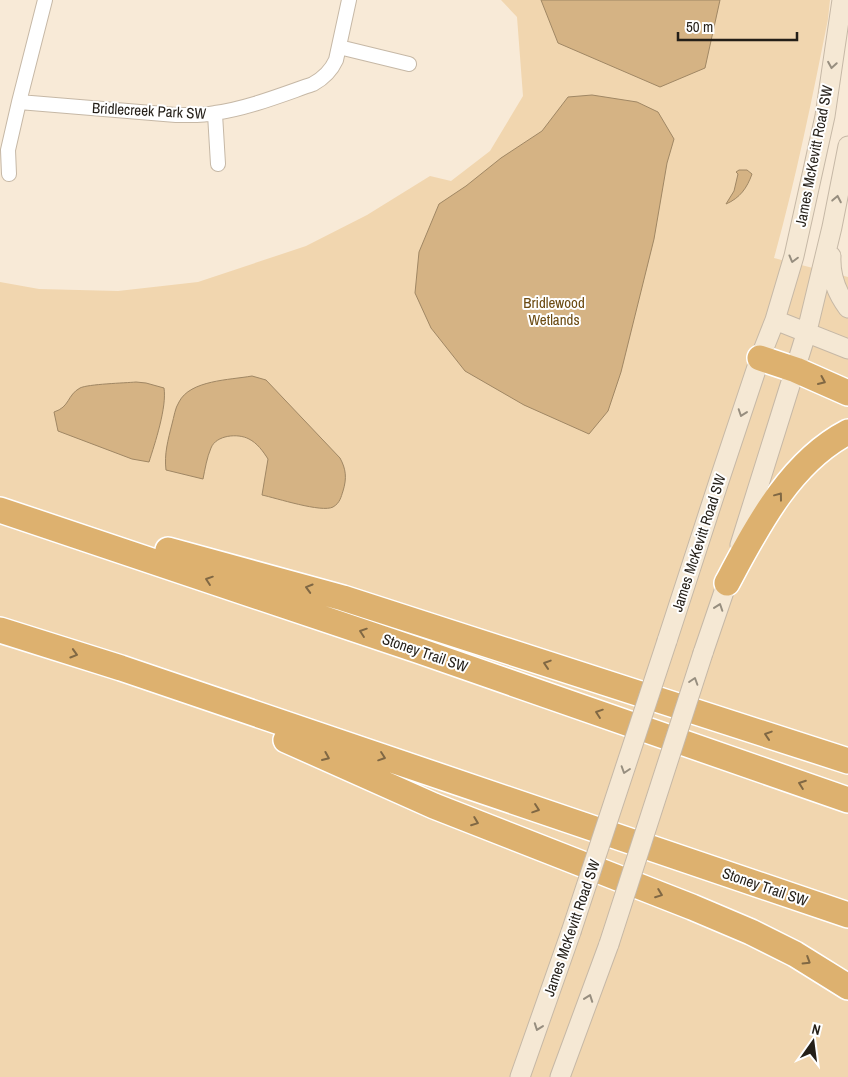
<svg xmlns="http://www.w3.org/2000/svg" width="848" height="1077" viewBox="0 0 848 1077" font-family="'Archivo Narrow',sans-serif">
  <rect width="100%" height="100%" fill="#f8ead7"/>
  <path fill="#f1d6af" d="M501,0H830L828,19C812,99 796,179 774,258L848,277V1077H0V282L39,289L118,291L198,282L306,246L367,215L430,176L451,181L490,151L523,96L517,17Z"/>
  <path fill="#d5b384" stroke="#a08764" d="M541,0H720L705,68L660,87L558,43Z
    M592,95L637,102L658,112L674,139L667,163L654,239L621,372L608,411L589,434L524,405L465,371L431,328L415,293L419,252L439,204L466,186L501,158L542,131L568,97Z
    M739,170H747L752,174C747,188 740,198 726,204L734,191L738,174L736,172Z
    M252,376L266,380L340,458C346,469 347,478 343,491C341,497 340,503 333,507C322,513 276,498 262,495L268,459C263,451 257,443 249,439C238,433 216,435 211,448C207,457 205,469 203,479L166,470C164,454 168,440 172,424C174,417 175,408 179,402C190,380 230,380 252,376Z
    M136,382L146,383L164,388C167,407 155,443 149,462L132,459L58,431L54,412C70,407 67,395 80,388C88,384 125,383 136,382Z"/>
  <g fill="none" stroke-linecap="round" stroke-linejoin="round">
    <g stroke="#c6b8a6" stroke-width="16">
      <path id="street" d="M45,0L19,102L176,115C189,115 202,116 215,113C249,108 281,95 313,84C324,78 331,71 336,60L349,0
        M339,47L409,64
        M215,114L218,164
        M9,174L8,150L19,102"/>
    </g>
    <g stroke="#c6b8a6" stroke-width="21">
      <path id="secondary" d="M831,256C830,276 836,292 848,308
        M775,320L848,349
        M740,545L807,331L832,227L848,146
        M667,641L720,478L760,358L775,320L794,256L825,116L842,0
        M703,653L731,571
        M520,1077L571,932
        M560,1077L609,944"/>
    </g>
    <g stroke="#fff" stroke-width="28">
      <path id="highway" d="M760,358L796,370L848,393
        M0,510L417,650L848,800
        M168,550L343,598L848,761
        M727,583C757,527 790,462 848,432
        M0,630L121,668L848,915
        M286,740L434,806L692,907L751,932L795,954L848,987"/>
    </g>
    <use href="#street" stroke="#fff" stroke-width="14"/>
    <use href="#secondary" stroke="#f5e8d4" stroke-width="19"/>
    <use href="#highway" stroke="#ddb16f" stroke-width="25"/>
    <g stroke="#c6b8a6" stroke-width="21" stroke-linecap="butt">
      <path id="secondary-bridge" d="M571,932L667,641
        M609,944L703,653"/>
    </g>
    <use href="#secondary-bridge" stroke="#f5e8d4" stroke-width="19"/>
  </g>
  <defs><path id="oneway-chevron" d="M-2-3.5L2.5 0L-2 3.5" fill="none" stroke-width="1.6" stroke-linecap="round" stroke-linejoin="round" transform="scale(1.25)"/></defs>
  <g stroke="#978e7f">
    <use href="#oneway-chevron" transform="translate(832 65) rotate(99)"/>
    <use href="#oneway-chevron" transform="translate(837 199) rotate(-79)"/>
    <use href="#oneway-chevron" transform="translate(793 259) rotate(105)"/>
    <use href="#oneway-chevron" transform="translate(742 413) rotate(109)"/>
    <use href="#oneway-chevron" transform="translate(719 607) rotate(-71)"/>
    <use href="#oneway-chevron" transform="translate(694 681) rotate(-72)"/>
    <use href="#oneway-chevron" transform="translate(625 770) rotate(108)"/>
    <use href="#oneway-chevron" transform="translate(589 998) rotate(-70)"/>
    <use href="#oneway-chevron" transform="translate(538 1027) rotate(110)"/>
  </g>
  <g stroke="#806844">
    <use href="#oneway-chevron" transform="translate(822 381) rotate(24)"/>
    <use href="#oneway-chevron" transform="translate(779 496) rotate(-53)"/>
    <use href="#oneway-chevron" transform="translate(209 580) rotate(-161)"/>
    <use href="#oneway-chevron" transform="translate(309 588) rotate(-164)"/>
    <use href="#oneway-chevron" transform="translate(363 632) rotate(-161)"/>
    <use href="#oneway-chevron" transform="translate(74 654) rotate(17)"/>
    <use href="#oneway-chevron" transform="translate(547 664) rotate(-162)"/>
    <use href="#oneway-chevron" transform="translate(599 713) rotate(-161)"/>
    <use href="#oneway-chevron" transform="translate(768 735) rotate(-162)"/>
    <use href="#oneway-chevron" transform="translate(326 757) rotate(23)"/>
    <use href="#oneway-chevron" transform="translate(382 757) rotate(19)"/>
    <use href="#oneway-chevron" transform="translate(802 784) rotate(-160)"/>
    <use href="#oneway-chevron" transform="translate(536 809) rotate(19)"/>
    <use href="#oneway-chevron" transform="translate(475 822) rotate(21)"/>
    <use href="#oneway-chevron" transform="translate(659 894) rotate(21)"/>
    <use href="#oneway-chevron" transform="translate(807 961) rotate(32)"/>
  </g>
  <g text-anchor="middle" stroke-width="4" stroke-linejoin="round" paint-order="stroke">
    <g font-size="15" fill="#241f18" stroke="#fff">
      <text transform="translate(149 111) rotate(3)" y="5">Bridlecreek Park SW</text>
      <text transform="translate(814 156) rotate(-79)" y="5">James McKevitt Road SW</text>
      <text transform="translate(699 543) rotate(-72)" y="5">James McKevitt Road SW</text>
      <text transform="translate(425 653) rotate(19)" y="5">Stoney Trail SW</text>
      <text transform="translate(765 887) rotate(19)" y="5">Stoney Trail SW</text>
      <text transform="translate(572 928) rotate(-71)" y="5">James McKevitt Road SW</text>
    </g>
    <g font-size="15" fill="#6b4a11" stroke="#fff">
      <text x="554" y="308">Bridlewood<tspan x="554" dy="17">Wetlands</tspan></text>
    </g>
  </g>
  <g transform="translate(813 1042) rotate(14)" stroke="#ffffff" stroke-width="4" paint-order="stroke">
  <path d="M0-4L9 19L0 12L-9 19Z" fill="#241f18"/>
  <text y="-8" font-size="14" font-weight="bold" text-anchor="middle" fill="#241f18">N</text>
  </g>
  <path d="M678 32v8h119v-8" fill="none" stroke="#241f18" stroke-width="2.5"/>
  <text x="686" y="32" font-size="15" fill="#241f18" stroke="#ffffff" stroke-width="4" paint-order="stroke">50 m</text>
</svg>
